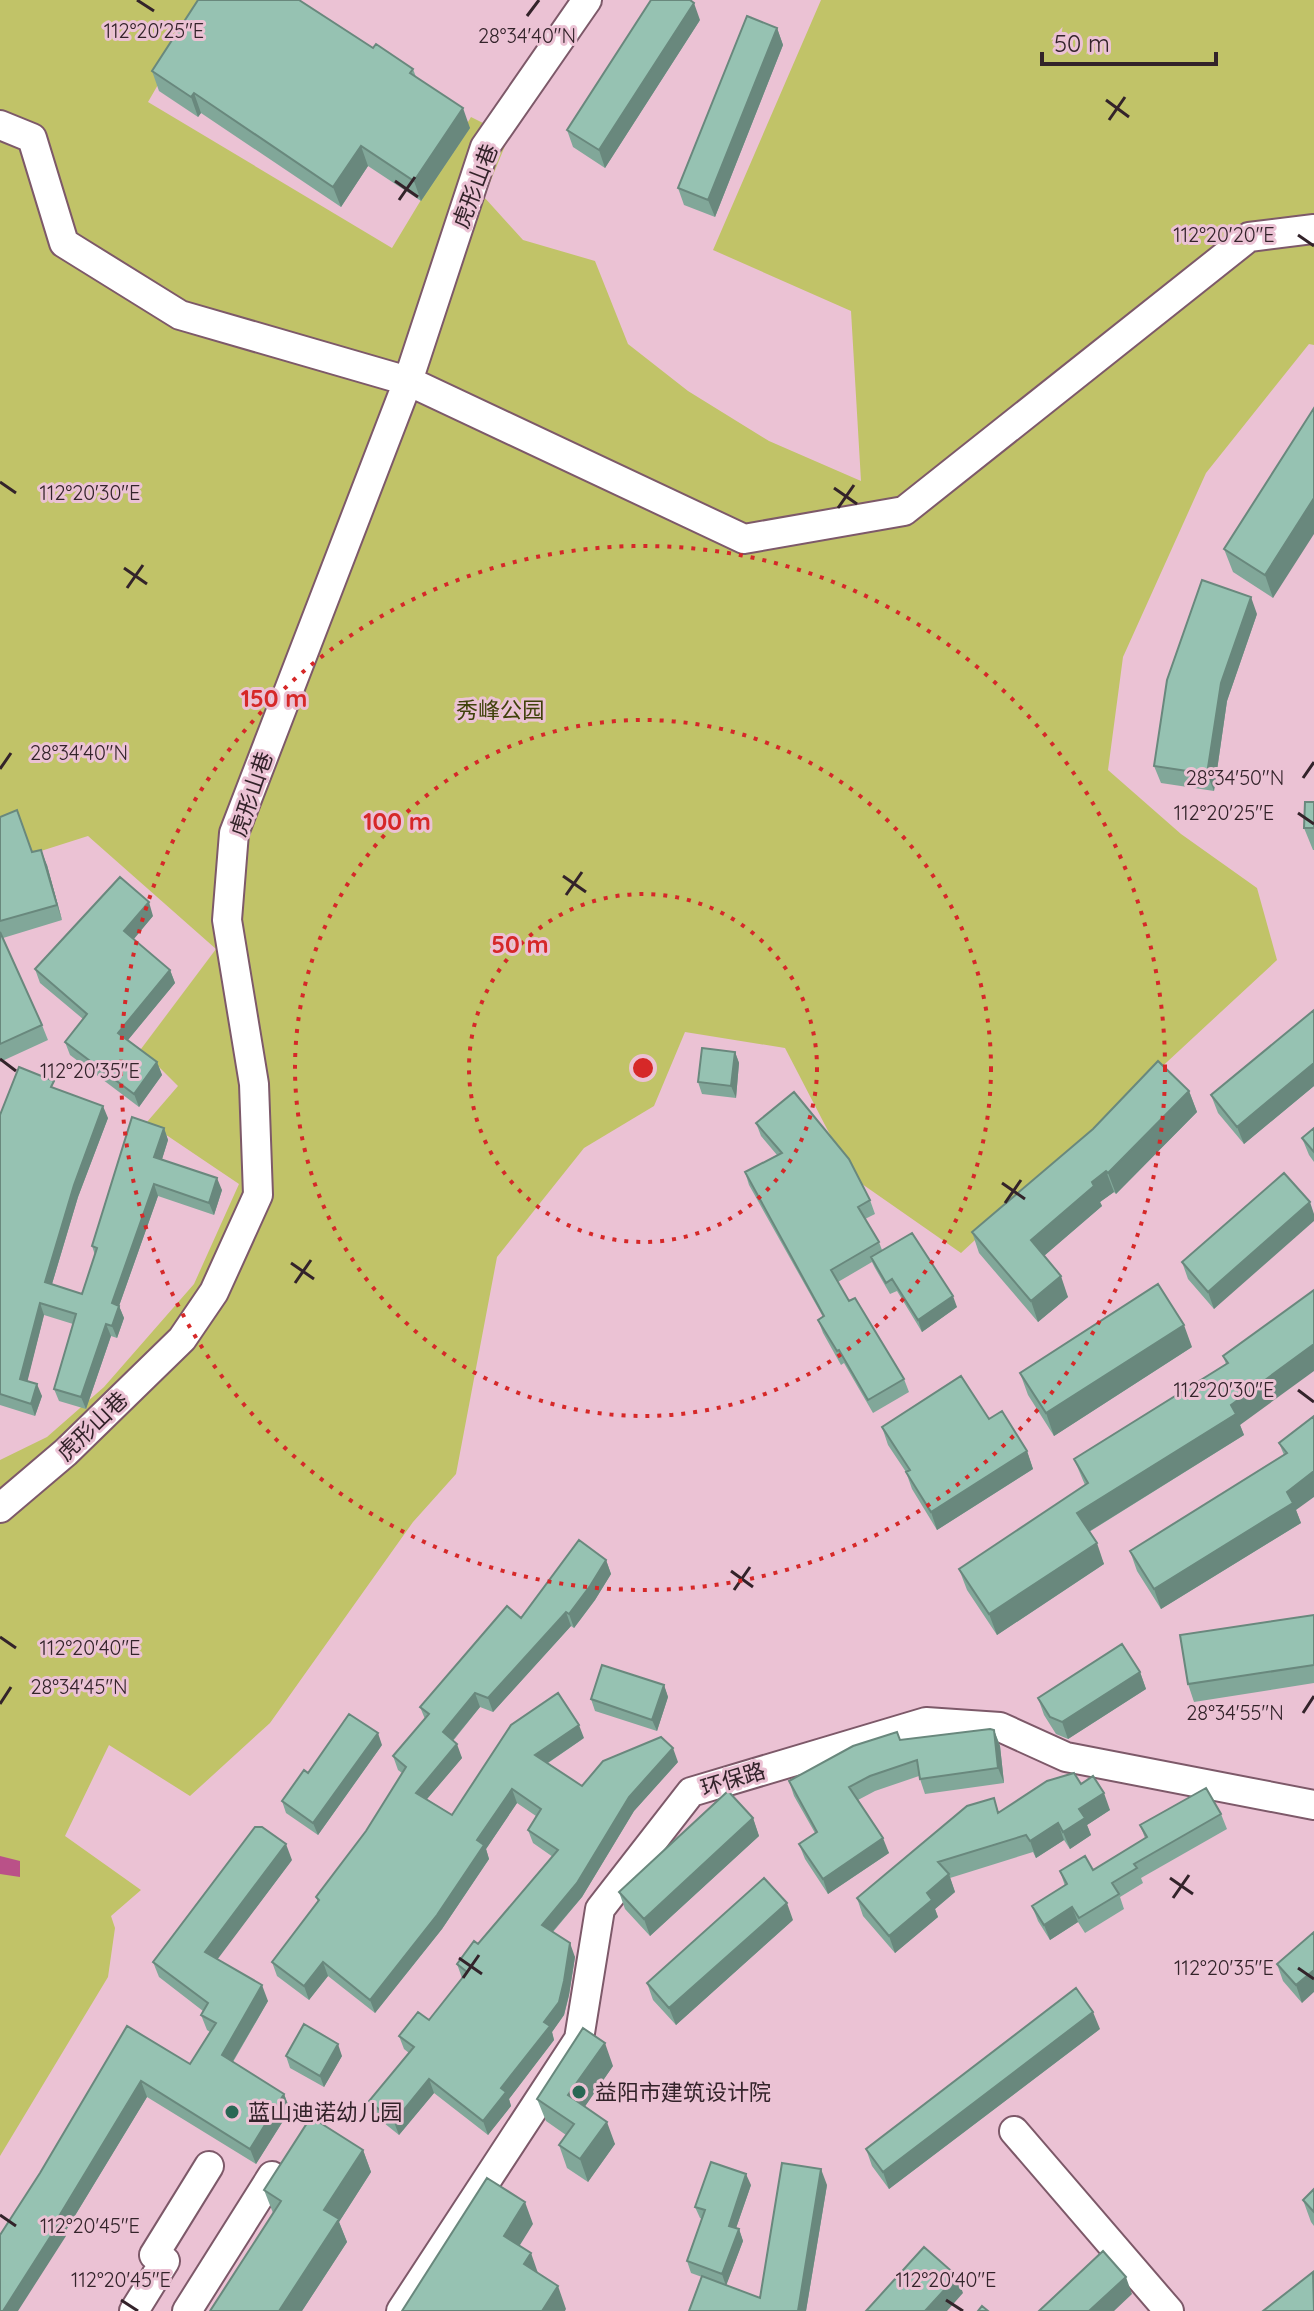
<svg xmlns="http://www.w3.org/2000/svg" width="1314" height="2311" viewBox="0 0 1314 2311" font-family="Quicksand,'Noto Sans SC',sans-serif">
  <rect width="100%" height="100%" fill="#ebc2d4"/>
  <path fill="#c1c368" d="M0,0H207L148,102L392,248L471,117L509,136L484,197L523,240L595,261L628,344L688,391L769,441L861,481L851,311L713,250L821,0H1314V345L1309,344L1206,473L1123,657L1108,770L1181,834L1257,888L1277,960L961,1253L852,1177L785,1048L685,1032L654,1106L584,1148L497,1257L456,1474L413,1522L270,1723L190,1796L109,1745L65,1836L141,1890L111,1916L115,1928L108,1977L0,2156V1460L47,1437L104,1387L194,1284L239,1184L147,1122L178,1086L141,1049L216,949L88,836L0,864Z"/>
  <path fill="#ba5188" d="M0,1856L20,1861V1877L0,1874Z"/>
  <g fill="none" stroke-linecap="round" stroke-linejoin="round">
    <g stroke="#7d5969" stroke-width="32">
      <path id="minor" d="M0,125L32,138L64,243L180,315L408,381L744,539L904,511L1249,237L1314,229
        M0,1508L66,1452L182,1339L214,1292L258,1195L254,1084L227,920L234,833L408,381L485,147L587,0
        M1014,2131L1169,2311
        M134,2311L165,2261L154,2255L209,2166
        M187,2311L272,2176
        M401,2311L579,2039L600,1909L691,1792L926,1722L1000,1727L1066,1757L1314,1805"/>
    </g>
    <use href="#minor" stroke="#fff" stroke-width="28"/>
  </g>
  <path fill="#81a799" d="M700,20L605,168L573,147L567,130Z
    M777,28L783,45L715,217L684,205L678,188Z
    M373,48L413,69L416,77L470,128L421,201L368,166L341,207L201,113L198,117L159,91L152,71Z
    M1314,408L1273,598L1233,572L1224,549Z
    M1257,614L1227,701L1214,791L1161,783L1154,766Z
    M1314,802V850H1313L1304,828Z
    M0,817L32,852L47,865L62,920L3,938L42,1025L48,1040L0,1062Z
    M153,916L133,939L170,970L175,983L128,1040L157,1062L162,1075L139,1107L70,1055L65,1042L83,1019L40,983L35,969Z
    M1314,1010V1086L1244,1144L1218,1113L1211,1095Z
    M735,1052L739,1063L736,1098L702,1094L698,1082Z
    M57,1090L108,1118L78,1197L52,1284L82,1294L95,1255L92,1246L164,1128L168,1140L162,1159L222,1190L214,1215L158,1196L119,1306L124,1318L117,1338L111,1336L86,1409L59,1401L54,1389L73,1324L44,1315L27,1381L42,1396L35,1416L0,1405V1115Z
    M1189,1091L1197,1112L1116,1194L1114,1192L1100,1202L1102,1206L1044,1256L1068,1297L1038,1322L979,1253L972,1232Z
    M756,1123L870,1200L875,1214L865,1219L879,1242L882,1250L957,1307L922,1332L897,1291L890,1294L875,1268L872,1262L838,1282L849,1301L904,1379L909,1392L873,1413L844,1363L841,1365L823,1333L818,1320L823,1317L749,1185L745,1172L777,1155L761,1136Z
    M1314,1128V1162L1309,1155L1302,1138Z
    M1310,1202L1214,1309L1188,1279L1182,1262Z
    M1314,1290L1240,1425L1244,1435L1089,1532L1104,1564L997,1635L967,1590L959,1569L1085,1485L1074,1459L1226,1364L1223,1356Z
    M1192,1347L1054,1436L1028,1395L1020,1373Z
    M1314,1416L1296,1510L1301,1523L1161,1609L1137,1571L1130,1551L1284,1455L1279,1443Z
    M989,1419L1027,1451L1033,1469L937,1530L912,1489L906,1472L888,1445L882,1427Z
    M606,1560L611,1574L595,1600L574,1628L571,1626L493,1712L480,1707L453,1741L462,1758L427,1799L452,1815L584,1738L548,1763L582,1786L678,1762L634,1811L582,1897L553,1932L575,1957L569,1995L564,2015L552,2032L554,2040L509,2099L511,2106L488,2135L434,2093L399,2135L374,2115L369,2101L409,2053L404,2049L399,2036L429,2020L462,1978L457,1964L478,1944L553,1857L533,1843L528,1830L536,1816L517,1803L486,1849L489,1859L442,1929L375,2013L328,1976L309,2000L277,1976L272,1962L318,1902L316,1897L366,1831L402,1773L398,1770L393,1756L425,1719L420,1707L521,1618Z
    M1314,1615V1683L1194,1702L1188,1684Z
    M1140,1672L1146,1689L1068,1739L1056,1734L1044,1715L1038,1698Z
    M664,1685L668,1697L657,1731L595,1711L591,1699Z
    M994,1730L1000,1746L1004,1783L925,1794L919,1776L875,1791L858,1800L889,1853L828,1894L805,1859L799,1844L815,1833L794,1796L789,1781L900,1740Z
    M382,1745L318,1835L286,1813L282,1801Z
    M1081,1784L1110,1810L1087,1825L1091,1835L1070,1849L1064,1840L1036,1858L1033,1852L950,1878L955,1892L935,1909L938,1917L895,1953L863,1916L857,1898L994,1798L999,1813Z
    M1221,1814L1227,1829L1141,1878L1143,1883L1120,1897L1124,1909L1085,1933L1078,1922L1050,1940L1038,1921L1032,1906L1065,1886L1060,1871L1093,1870L1145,1838L1140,1825Z
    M753,1818L759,1836L650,1936L625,1909L619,1892Z
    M292,1860L217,1959L268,2001L233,2062L284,2094L290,2110L256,2164L147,2097L65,2232L66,2236L40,2173L127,2026L190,2064L210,2032L207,2030L201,2015L203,2011L159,1977L153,1962Z
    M793,1920L676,2025L653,2000L647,1983Z
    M1314,1932L1302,2003L1283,1981L1277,1964Z
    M1100,2029L889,2189L872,2166L866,2149Z
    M286,2056H342L324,2087L290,2068Z
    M613,2066L585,2106L615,2144L588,2182L567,2168L559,2145L566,2135L546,2121L537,2099Z
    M363,2150L371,2172L339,2222L347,2242L302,2311H210L273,2213L264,2190Z
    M751,2185L736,2228L739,2229L743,2241L726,2285L760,2298L827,2185L806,2311H689L702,2277L691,2273L687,2261L702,2219L700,2218L695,2207Z
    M1314,2189V2226L1311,2222L1303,2200Z"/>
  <path fill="#69887d" d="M694,3L700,20L605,168L599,150Z
    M777,28L783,45L715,217L708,200Z
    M194,93L201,113L198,117L191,97Z
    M463,108L470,128L421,201L414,181Z
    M361,146L368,166L341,207L333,187Z
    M1314,498V534L1273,598L1265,575Z
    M1251,597L1257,614L1227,701L1214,791L1207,774L1221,683Z
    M41,850L47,865L62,920L57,905Z
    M149,902L153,916L129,945L124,931Z
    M170,970L175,983L123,1046L118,1033Z
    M735,1052L739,1063L736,1098L731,1086Z
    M157,1062L162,1075L139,1107L134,1094Z
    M1314,1063V1086L1244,1144L1237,1127Z
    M1189,1091L1197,1112L1116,1194L1108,1173Z
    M103,1106L108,1118L78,1197L49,1294L45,1282L74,1185Z
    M164,1128L168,1140L159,1169L154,1157Z
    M1106,1171L1114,1192L1100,1202L1102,1206L1038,1261L1031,1240L1092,1182Z
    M217,1178L222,1190L214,1215L209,1203Z
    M154,1184L158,1196L119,1306L124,1318L117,1338L112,1326V1303Z
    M1310,1202L1314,1214V1221L1214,1309L1208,1292Z
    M1061,1276L1068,1297L1038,1322L1031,1301Z
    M953,1296L957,1307L922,1332L918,1320Z
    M40,1303L44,1315L25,1391L20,1379Z
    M106,1324L111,1336L86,1409L81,1397Z
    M1184,1325L1192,1347L1054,1436L1046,1413Z
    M1314,1344V1371L1240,1425L1244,1435L1085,1534L1077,1513L1231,1405Z
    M37,1384L42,1396L35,1416L31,1404Z
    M1027,1451L1033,1469L937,1530L931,1512Z
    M1314,1471V1497L1296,1510L1301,1523L1161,1609L1154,1589Z
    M1097,1543L1104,1564L997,1635L989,1614Z
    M606,1560L611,1574L595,1600L574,1628L569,1614Z
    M566,1612L571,1626L493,1712L488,1698Z
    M1140,1672L1146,1689L1068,1739L1062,1722Z
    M664,1685L668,1697L657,1731L652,1720Z
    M475,1693L480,1707L448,1746L443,1732Z
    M579,1725L584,1738L540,1768L535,1755Z
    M994,1730L1000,1746L1004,1783L998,1768Z
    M378,1733L382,1745L318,1835L313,1823Z
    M457,1744L462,1758L421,1806L416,1793Z
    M673,1748L678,1762L634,1811L582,1897L547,1938L542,1925L629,1797Z
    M512,1789L517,1803L486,1849L489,1859L442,1929L375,2013L370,2000Z
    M1104,1793L1110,1810L1087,1825L1091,1835L1070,1849L1063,1832L1079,1809Z
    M753,1818L759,1836L650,1936L644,1919Z
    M1058,1823L1064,1840L1036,1858L1030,1841Z
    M883,1838L889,1853L828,1894L823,1879Z
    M286,1844L292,1860L211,1968L205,1952Z
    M949,1874L955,1892L935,1909L938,1917L895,1953L889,1936L927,1893Z
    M787,1903L793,1920L676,2025L669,2008Z
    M1072,1907L1078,1922L1050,1940L1044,1925Z
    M570,1943L575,1957L569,1995L564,2015L552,2032L554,2040L509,2099L511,2106L488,2135L483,2121L501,2088L544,2022Z
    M323,1962L328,1976L309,2000L304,1986Z
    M1314,1970V1992L1302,2003L1296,1985Z
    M262,1985L268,2001L227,2071L222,2055Z
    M1093,2012L1100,2029L889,2189L883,2172Z
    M605,2043L613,2066L577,2118L568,2095Z
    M338,2044L342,2056L324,2087L320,2076Z
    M429,2079L434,2093L399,2135L394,2122Z
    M141,2081L147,2097L65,2232L66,2236L18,2311H3Z
    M284,2094L290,2110L256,2164L250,2149Z
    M607,2122L615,2144L588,2182L580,2159Z
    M363,2150L371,2172L339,2222L347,2242L302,2311H279L324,2210Z
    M821,2169L827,2185L806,2311H798Z
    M746,2174L751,2185L733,2237L729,2226Z
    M525,2202L533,2224L512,2258L504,2236Z
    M739,2229L743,2241L726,2286L722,2274Z
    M531,2253L539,2276L524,2264Z
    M957,2276L963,2293L947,2311H925Z
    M1126,2277L1132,2294L1114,2311H1089Z
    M558,2286L566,2309L565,2311H542Z"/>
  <path fill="#96c2b2" stroke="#69887d" stroke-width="2" d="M198,0H299L373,48L376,44L413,69L410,73L463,108L414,181L361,146L333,187L194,93L191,97L152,71Z
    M651,0H690L694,3L599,150L567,130Z
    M747,16L777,28L708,200L678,188Z
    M1314,408V498L1265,575L1224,549Z
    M1202,580L1251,597L1221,683L1207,774L1154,766L1167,680Z
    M1305,802H1314V828H1304Z
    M17,810L32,852L41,850L57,905L0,921V817Z
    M120,877L149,902L124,931L170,970L118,1033L157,1062L134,1094L65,1042L87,1014L35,969Z
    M0,932L42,1025L0,1044Z
    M1314,1010V1063L1237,1127L1211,1095Z
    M702,1048L735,1052L731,1086L698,1082Z
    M1158,1061L1189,1091L1108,1173L1106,1171L1092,1182L1094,1186L1031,1240L1061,1276L1031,1301L972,1232L1093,1129Z
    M19,1067L54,1081L51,1087L103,1106L74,1185L45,1282L82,1294L97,1248L92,1246L132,1117L164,1128L154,1157L217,1178L209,1203L154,1184L112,1303L119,1306L112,1326L106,1324L81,1397L54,1389L76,1314L40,1303L20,1379L37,1384L31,1404L0,1394V1115Z
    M794,1092L849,1159L870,1200L858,1207L879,1242L831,1270L849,1301L855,1298L904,1379L868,1400L839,1350L837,1351L818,1320L824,1316L745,1172L782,1153L756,1123Z
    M1314,1128V1152L1302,1138Z
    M1284,1173L1310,1202L1208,1292L1182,1262Z
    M912,1233L953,1296L918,1320L892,1279L886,1283L871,1257Z
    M1158,1284L1184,1325L1046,1413L1020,1373Z
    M1314,1290V1344L1231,1405L1236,1414L1077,1513L1097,1543L989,1614L959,1569L1088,1483L1074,1459L1228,1363L1223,1356Z
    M961,1376L989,1419L1002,1411L1027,1451L931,1512L906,1472L910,1470L882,1427Z
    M1314,1416V1471L1287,1492L1293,1503L1154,1589L1130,1551L1287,1453L1279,1443Z
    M579,1540L606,1560L590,1586L569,1614L566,1612L488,1698L475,1693L443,1732L457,1744L416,1793L452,1815L511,1725L558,1693L579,1725L535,1755L582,1786L603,1761L661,1737L673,1748L629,1797L577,1883L542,1925L570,1943L564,1981L559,2002L544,2022L550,2026L501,2088L506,2092L483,2121L429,2079L394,2122L369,2101L414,2047L399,2036L418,2012L429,2020L467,1972L457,1964L474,1941L478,1944L558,1850L528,1830L541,1809L512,1789L477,1840L484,1845L437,1915L370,2000L323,1962L304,1986L272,1962L319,1900L316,1897L366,1831L406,1767L393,1756L429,1714L420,1707L507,1606L521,1618Z
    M1314,1615V1665L1188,1684L1180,1635Z
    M1122,1644L1140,1672L1062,1722L1050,1717L1038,1698Z
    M602,1665L664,1685L652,1720L591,1699Z
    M349,1714L378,1733L313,1823L282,1801L304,1770L308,1773Z
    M990,1729L994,1730L998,1768L920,1779L917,1760L870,1776L849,1787L883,1838L823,1879L799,1844L817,1832L789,1781L853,1746L897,1732L900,1740Z
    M1074,1773L1081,1784L1093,1776L1104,1793L1079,1809L1085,1818L1063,1832L1058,1823L1030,1841L1026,1835L938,1862L949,1874L927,1893L932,1900L889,1936L857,1898L967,1806L994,1798L998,1813L1047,1781Z
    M1206,1788L1221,1814L1134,1864L1137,1868L1112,1883L1119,1894L1079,1918L1072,1907L1044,1925L1032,1906L1067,1884L1060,1871L1085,1856L1093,1870L1147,1837L1140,1825Z
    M728,1791L753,1818L644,1919L619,1892Z
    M255,1827H262L286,1844L205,1952L262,1985L222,2055L284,2094L250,2149L141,2081L58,2218L61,2220L3,2311H0V2235L40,2173L127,2026L190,2064L216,2023L201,2015L208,2003L153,1962Z
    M764,1878L787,1903L669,2008L647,1983Z
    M1314,1932V1970L1296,1985L1277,1964Z
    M1076,1988L1093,2012L883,2172L866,2149Z
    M304,2024L338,2044L320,2076L286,2056Z
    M583,2028L605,2043L568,2095L607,2122L580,2159L559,2145L574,2124L537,2099Z
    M311,2117L363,2150L324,2210L339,2219L279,2311H210L281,2201L264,2190Z
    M711,2162L746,2174L729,2226L739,2229L722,2274L687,2261L705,2210L695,2207Z
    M782,2163L821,2169L798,2311H689L702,2276L760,2298Z
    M487,2178L525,2202L504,2236L531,2253L524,2264L558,2286L542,2311H402Z
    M1314,2189V2212L1303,2200Z
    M924,2247L957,2276L925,2311H866Z
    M1103,2251L1126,2277L1089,2311H1039Z
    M1313,2272L1314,2311H1263Z
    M982,2306L988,2311H978Z"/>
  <path fill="none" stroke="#33232a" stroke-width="3" d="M137,0L154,11M527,16L539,0M1106,100L1129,117M1109,120L1125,97M395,181L418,197M399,200L415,177M1298,235L1314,246M0,482L16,493M834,488L857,504M838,508L854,485M124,568L147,584M127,588L143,565M0,769L11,753M1303,778L1314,762M1298,813L1314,824M563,876L586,892M566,895L582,872M0,1059L16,1071M1002,1183L1025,1199M1005,1203L1021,1180M291,1263L314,1279M295,1283L311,1260M1298,1390L1314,1402M731,1571L753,1587M734,1590L750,1567M0,1637L16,1648M0,1704L11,1687M1303,1713L1314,1696M1170,1878L1193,1894M1173,1898L1189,1875M459,1958L482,1974M1298,1968L1314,1979M463,1978L479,1955M0,2215L16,2226M121,2300L138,2311M946,2300L963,2311"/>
  <g fill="none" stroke="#d62828" stroke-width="4" stroke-dasharray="4 8">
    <circle cx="643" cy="1068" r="174"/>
    <circle cx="643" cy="1068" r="348"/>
    <circle cx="643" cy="1068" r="522"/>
  </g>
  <g fill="#296754" stroke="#ebc2d4" stroke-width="3">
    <circle cx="579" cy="2092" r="8"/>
    <circle cx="232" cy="2112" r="8"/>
  </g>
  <g text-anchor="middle" stroke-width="6" stroke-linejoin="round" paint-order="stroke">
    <g font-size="22" fill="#33232a" stroke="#ebc2d4">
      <text transform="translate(475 186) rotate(-69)" y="8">虎形山巷</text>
      <text transform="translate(251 794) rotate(-71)" y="8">虎形山巷</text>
      <text transform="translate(92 1426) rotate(-44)" y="8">虎形山巷</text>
      <text transform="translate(733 1779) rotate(-17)" y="8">环保路</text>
    </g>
    <g font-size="22" fill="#40410b" stroke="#ebc2d4">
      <text x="500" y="718">秀峰公园</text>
    </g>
    <g font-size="22" fill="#33232a" stroke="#ebc2d4" text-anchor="start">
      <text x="595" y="2100">益阳市建筑设计院</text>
      <text x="248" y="2120">蓝山迪诺幼儿园</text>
    </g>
  </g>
  <g font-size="20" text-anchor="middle" fill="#33232a" stroke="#ebc2d4" stroke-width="6" stroke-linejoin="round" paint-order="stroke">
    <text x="154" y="38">112°20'25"E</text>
    <text x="527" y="43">28°34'40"N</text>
    <text x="1224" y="242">112°20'20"E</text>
    <text x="90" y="500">112°20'30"E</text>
    <text x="79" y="760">28°34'40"N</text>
    <text x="1235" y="785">28°34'50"N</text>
    <text x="1224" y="820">112°20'25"E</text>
    <text x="90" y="1078">112°20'35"E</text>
    <text x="1224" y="1397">112°20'30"E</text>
    <text x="90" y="1655">112°20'40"E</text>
    <text x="79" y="1694">28°34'45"N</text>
    <text x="1235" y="1720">28°34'55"N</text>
    <text x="1224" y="1975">112°20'35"E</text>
    <text x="90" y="2233">112°20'45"E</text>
    <text x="121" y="2287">112°20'45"E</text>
    <text x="946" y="2287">112°20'40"E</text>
  </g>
  <circle cx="643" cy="1068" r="12" fill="#d62828" stroke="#ebc2d4" stroke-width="4"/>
  <g font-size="24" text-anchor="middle" font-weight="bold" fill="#d62828" stroke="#ebc2d4" stroke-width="6" stroke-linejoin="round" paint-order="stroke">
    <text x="274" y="707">150 m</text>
    <text x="397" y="830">100 m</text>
    <text x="520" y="953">50 m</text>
  </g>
  <path d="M1042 52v12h174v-12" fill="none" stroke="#33232a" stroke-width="4"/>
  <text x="1054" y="52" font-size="24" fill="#33232a" stroke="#ebc2d4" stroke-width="6" paint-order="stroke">50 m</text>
</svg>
